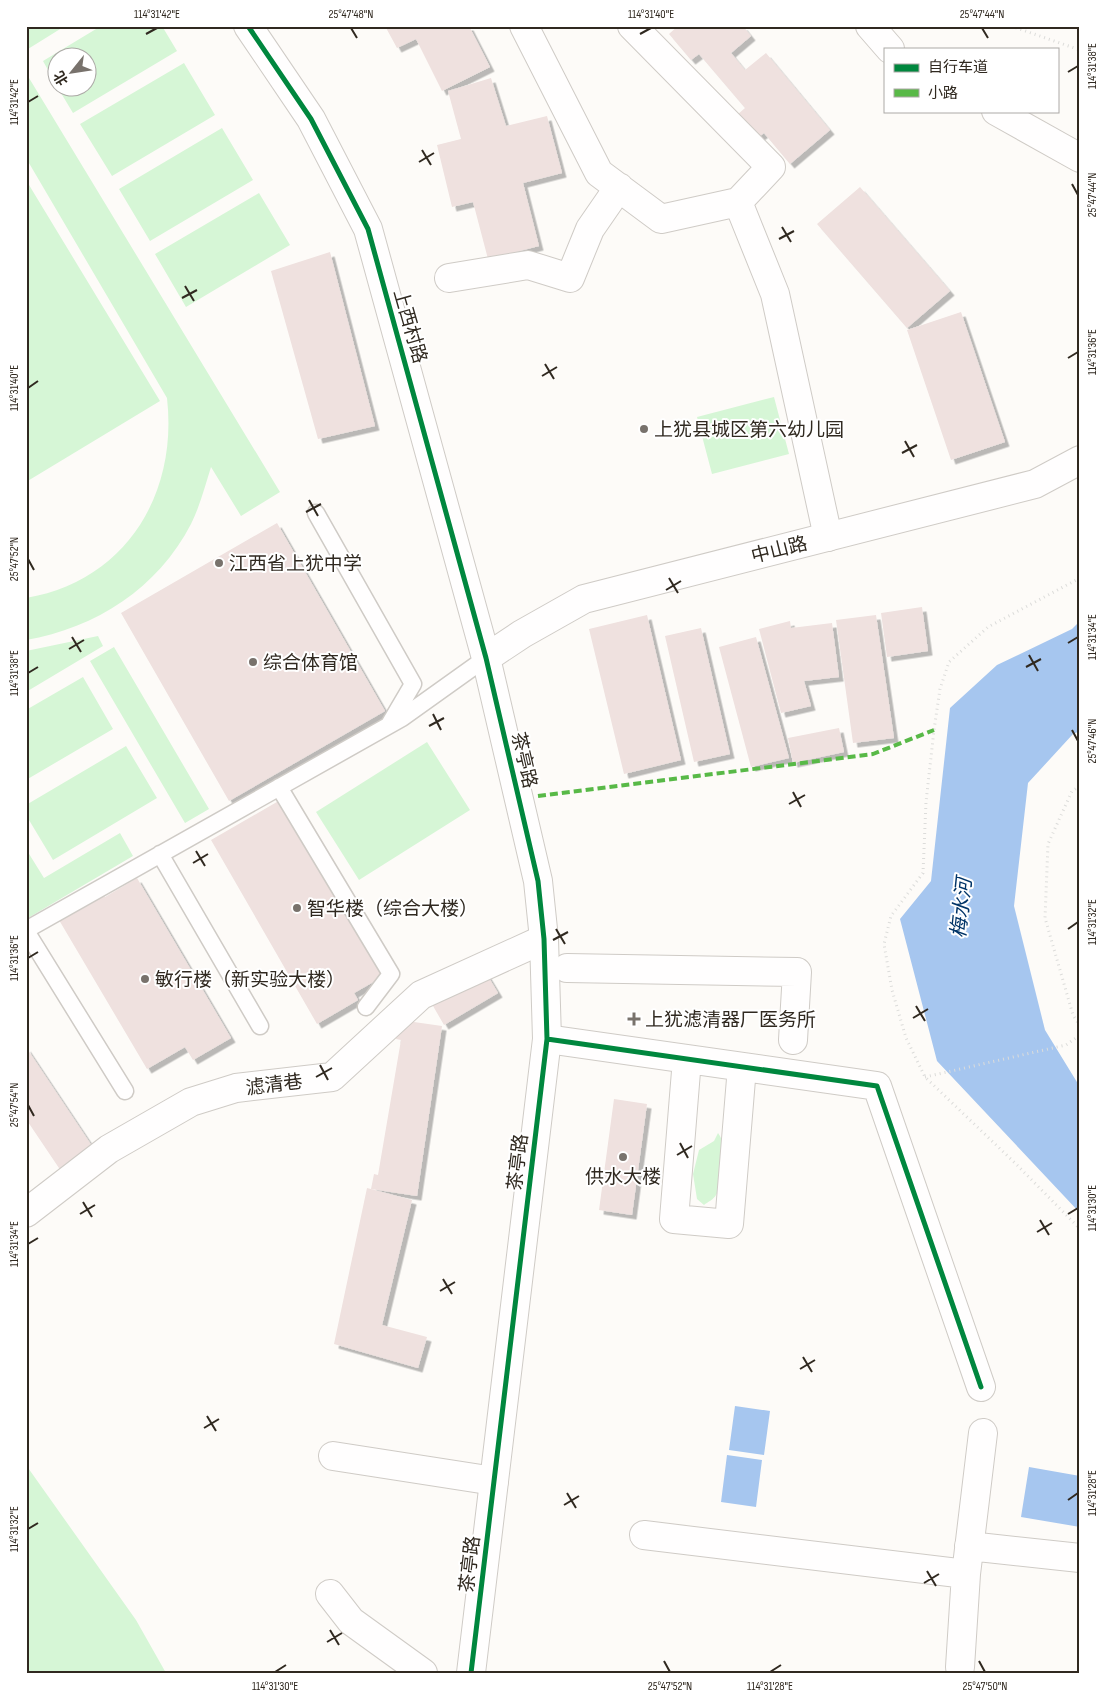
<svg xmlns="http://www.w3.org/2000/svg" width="1106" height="1699" viewBox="0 0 1106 1699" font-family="'Sofia Sans Condensed','Noto Sans SC',sans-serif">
  <defs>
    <filter id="shadow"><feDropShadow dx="4.5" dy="4.5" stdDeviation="0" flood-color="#0004"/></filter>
  </defs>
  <rect width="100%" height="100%" fill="#fdfbf8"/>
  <path fill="#d6f6d6" d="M26,26H65L28,49Z
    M101,26H162L177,51L73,113L58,88H88V58H58L57,86L43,61Z
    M184,63L215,115L112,176L80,124Z
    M26,73L280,492L241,516L211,467C205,486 200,506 191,524C158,588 96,628 26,640V598C126,581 178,494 167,398L26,158Z
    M222,128L253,180L150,241L119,189Z
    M26,180L160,401L26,482Z
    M259,193L290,245L186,307L155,254Z
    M774,397L789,454L712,474L697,417Z
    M98,636L103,646L26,692V651Z
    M114,647L209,809L185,823L90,661Z
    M83,677L113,729L26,780V710Z
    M427,742L470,810L359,880L316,812Z
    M126,746L157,798L53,860L26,815V805Z
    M120,833L133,856L28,918L26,849L44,878Z
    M718,1133C730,1149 726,1179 716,1195C714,1199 708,1202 704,1205L697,1199L693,1174L699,1150L714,1141Z
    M26,1465L136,1620L166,1673H26Z"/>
  <path fill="#a6c6ef" d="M1080,621V731L1073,734L1028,783L1014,906L1045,1030L1080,1087V1213L937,1061L900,919L931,881L950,708L997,665L1072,629Z
    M735,1406L770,1411L764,1455L729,1450Z
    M727,1455L762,1460L756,1507L721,1502Z
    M1029,1467L1080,1476V1527L1021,1517Z"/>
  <path fill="#efe1df" filter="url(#shadow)" d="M385,26H469L490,67L442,91L416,39L397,48Z
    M678,26H743L751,36L731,53L745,70L766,53L830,130L790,164L764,133L756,139L737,115L745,108L699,54L691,60L669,34Z
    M491,78L506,126L547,116L562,173L523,183L539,246L488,259L473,202L452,207L437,145L461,139L448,91Z
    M860,187L950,291L907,328L817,224Z
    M330,252L375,426L318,439L271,271Z
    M961,312L1005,442L951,460L907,330Z
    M277,523L385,711L229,801L121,613Z
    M922,607L928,651L887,657L881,613Z
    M647,615L681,760L624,774L589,629Z
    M876,615L894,738L853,743L836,620Z
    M790,621L791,628L832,623L839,677L804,681L811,706L781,713L759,629Z
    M701,628L730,754L694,762L665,636Z
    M756,637L789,758L751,767L719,647Z
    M839,728L844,752L793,763L788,738Z
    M282,799L384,976L354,993L358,1000L317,1024L211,840Z
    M137,878L231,1038L193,1060L185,1047L147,1069L59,920L103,894L105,897Z
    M483,968L498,993L444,1025L429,999Z
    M400,1020L442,1026L417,1196L371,1189L374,1174L378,1175L401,1040L396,1039Z
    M26,1047L98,1155L65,1177L26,1119Z
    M614,1099L647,1104L632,1215L599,1210Z
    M367,1188L412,1200L382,1325L427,1337L418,1368L334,1344Z"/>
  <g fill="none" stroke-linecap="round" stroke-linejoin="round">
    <g stroke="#cfcbc6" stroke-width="19">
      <path id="service" d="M316,513L413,684L390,723
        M279,787L391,974L366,1007
        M160,854L260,1026
        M26,930L402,718L486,658
        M26,931L125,1091"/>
    </g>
    <g stroke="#cfcbc6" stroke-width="30">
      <path id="minor" d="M524,26L599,173L661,219L738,202L771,167L632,26
        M738,202L775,294L828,537
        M449,278L528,265L570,278L590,229L619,187
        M567,968L797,972L793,1040
        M547,1039L877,1086L981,1387
        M687,1059L674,1219L729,1224L742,1067
        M26,1213L109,1149L191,1102L236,1088L332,1077L421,995L544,939
        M333,1456L494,1481
        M644,1535L966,1574L983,1433
        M969,1546L1080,1558
        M330,1594L351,1621L423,1673
        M960,1667L966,1574"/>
    </g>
    <g stroke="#cfcbc6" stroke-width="30">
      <path id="tertiary" d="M248,26L311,119L368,229L486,658L538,881L544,939L547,1039L471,1673
        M870,26L890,49
        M996,111L1080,158
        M486,658L522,634L584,599L1035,484L1080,460"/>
    </g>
    <path stroke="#dcdcda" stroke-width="3" stroke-dasharray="1 4" stroke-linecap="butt" d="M1011,26L1080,50
      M1080,578L988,627L949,662L940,689L934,730L926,802L923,873L891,916L884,944L892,990L906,1038L925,1077L1016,1164L1080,1229
      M1080,786L1072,791L1048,844L1045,918L1073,1015L1080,1026
      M925,1077L1066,1045L1080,1035"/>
    <use href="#service" stroke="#fffefe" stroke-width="16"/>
    <use href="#minor" stroke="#fffefe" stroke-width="28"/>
    <use href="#tertiary" stroke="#fffefe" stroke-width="28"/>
    <path stroke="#58b947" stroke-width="4" stroke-dasharray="8 4" stroke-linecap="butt" d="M538,796L873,754L934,730"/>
    <g stroke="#fff" stroke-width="8">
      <path id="cycleway" d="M248,26L311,119L368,229L486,658L538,881L544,939L547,1039L471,1673
        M547,1039L877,1086L981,1387"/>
    </g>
    <use href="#cycleway" stroke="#00873e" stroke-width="5"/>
  </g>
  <path fill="none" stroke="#302920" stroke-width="2" d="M351,28L357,38M982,28L988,38M146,34L157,28M640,34L651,28M1068,72L1078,66M28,102L38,96M422,150L431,165M419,162L434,153M1072,184L1078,195M782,227L791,242M779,239L794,231M185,286L194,301M182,298L197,290M1068,358L1078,352M545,364L554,379M542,376L557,367M28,388L38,381M905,441L914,457M902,453L917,445M309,500L318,516M306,512L321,504M28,559L34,570M669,578L678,593M666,590L681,581M72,637L81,652M1068,643L1078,637M69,649L84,640M1029,655L1038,671M1026,667L1041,659M28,673L38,667M433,714L441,730M429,726L444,718M1072,730L1078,741M793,792L801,807M789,804L805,795M196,851L205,866M193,863L208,854M556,929L565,944M1068,929L1078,922M553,940L568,932M28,958L38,952M916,1006L925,1021M913,1018L928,1009M320,1065L328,1080M316,1077L332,1068M28,1105L34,1116M680,1143L688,1158M677,1155L692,1146M83,1202L92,1217M80,1214L95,1205M1068,1214L1078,1208M1040,1220L1049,1235M1037,1232L1052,1223M28,1244L38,1238M443,1279L452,1294M440,1291L455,1282M803,1357L812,1372M800,1369L815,1360M207,1416L216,1431M204,1428L219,1419M567,1493L576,1508M1068,1500L1078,1493M564,1505L579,1496M28,1529L38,1523M927,1571L936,1586M924,1583L939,1574M330,1630L339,1645M327,1642L342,1633M664,1661L670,1672M979,1661L985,1672M275,1672L286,1665M770,1672L781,1665"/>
  <g fill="#78726c" stroke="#fff" stroke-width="2">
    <circle cx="644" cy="429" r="5"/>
    <circle cx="219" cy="563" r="5"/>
    <circle cx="253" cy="662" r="5"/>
    <circle cx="297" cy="908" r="5"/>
    <circle cx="145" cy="979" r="5"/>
    <path d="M631.5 1011.5h5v5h5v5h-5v5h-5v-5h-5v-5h5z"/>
    <circle cx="623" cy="1157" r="5"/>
  </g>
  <g text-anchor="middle" stroke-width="4" stroke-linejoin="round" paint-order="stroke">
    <g font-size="19" fill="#302920" stroke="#fff">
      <text transform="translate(411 326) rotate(74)" y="7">上西村路</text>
      <text transform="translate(779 549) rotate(-14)" y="7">中山路</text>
      <text transform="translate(525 760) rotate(77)" y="7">茶亭路</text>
      <text transform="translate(274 1084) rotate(-7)" y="7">滤清巷</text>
      <text transform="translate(517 1162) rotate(-83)" y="7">茶亭路</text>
      <text transform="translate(469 1564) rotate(-83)" y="7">茶亭路</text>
    </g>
    <g font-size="19" fill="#302920" stroke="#fff" text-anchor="start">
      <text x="654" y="436">上犹县城区第六幼儿园</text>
      <text x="229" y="570">江西省上犹中学</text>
      <text x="263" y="669">综合体育馆</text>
      <text x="307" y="915">智华楼（综合大楼）</text>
      <text x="155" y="986">敏行楼（新实验大楼）</text>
      <text x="645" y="1026">上犹滤清器厂医务所</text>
      <text x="623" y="1183" text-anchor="middle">供水大楼</text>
    </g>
    <g font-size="20" font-style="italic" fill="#003467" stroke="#fff">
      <text transform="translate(961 908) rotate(-84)" y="7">梅水河</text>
    </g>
  </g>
  <rect width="1106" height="1699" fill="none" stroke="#ffffff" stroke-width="55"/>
  <rect x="884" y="48" width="175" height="65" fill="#ffffff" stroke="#aca9a6"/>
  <rect x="894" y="64" width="25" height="8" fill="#00873e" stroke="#aca9a6"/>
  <text x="928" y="72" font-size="15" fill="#302920">自行车道</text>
  <rect x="894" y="89" width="25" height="8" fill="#58b947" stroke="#aca9a6"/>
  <text x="928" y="98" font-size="15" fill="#302920">小路</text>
  <g transform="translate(72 72) rotate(240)"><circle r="24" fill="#ffffff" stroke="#aca9a6"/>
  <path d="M0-4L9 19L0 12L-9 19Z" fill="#78726c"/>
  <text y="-8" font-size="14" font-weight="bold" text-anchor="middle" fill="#302920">北</text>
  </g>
  <rect x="28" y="28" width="1050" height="1644" fill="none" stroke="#302920" stroke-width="2"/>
  <g font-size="12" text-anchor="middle" fill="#302920">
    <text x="157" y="18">114°31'42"E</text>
    <text x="351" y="18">25°47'48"N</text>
    <text x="651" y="18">114°31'40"E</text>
    <text x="982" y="18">25°47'44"N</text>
    <text transform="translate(1092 66) rotate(-90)" y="4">114°31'38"E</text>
    <text transform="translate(14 102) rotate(-90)" y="4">114°31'42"E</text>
    <text transform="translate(1092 195) rotate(-90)" y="4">25°47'44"N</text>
    <text transform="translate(1092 352) rotate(-90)" y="4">114°31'36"E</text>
    <text transform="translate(14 388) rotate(-90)" y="4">114°31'40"E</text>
    <text transform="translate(14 559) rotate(-90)" y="4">25°47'52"N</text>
    <text transform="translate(1092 637) rotate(-90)" y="4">114°31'34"E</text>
    <text transform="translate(14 673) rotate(-90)" y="4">114°31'38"E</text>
    <text transform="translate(1092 741) rotate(-90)" y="4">25°47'46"N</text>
    <text transform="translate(1092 922) rotate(-90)" y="4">114°31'32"E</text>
    <text transform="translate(14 958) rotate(-90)" y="4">114°31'36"E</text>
    <text transform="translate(14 1105) rotate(-90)" y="4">25°47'54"N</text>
    <text transform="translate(1092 1208) rotate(-90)" y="4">114°31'30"E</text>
    <text transform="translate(14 1244) rotate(-90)" y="4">114°31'34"E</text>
    <text transform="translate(1092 1493) rotate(-90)" y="4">114°31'28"E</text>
    <text transform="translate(14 1529) rotate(-90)" y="4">114°31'32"E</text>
    <text x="275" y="1690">114°31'30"E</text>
    <text x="670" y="1690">25°47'52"N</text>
    <text x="770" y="1690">114°31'28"E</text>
    <text x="985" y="1690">25°47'50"N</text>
  </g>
</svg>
